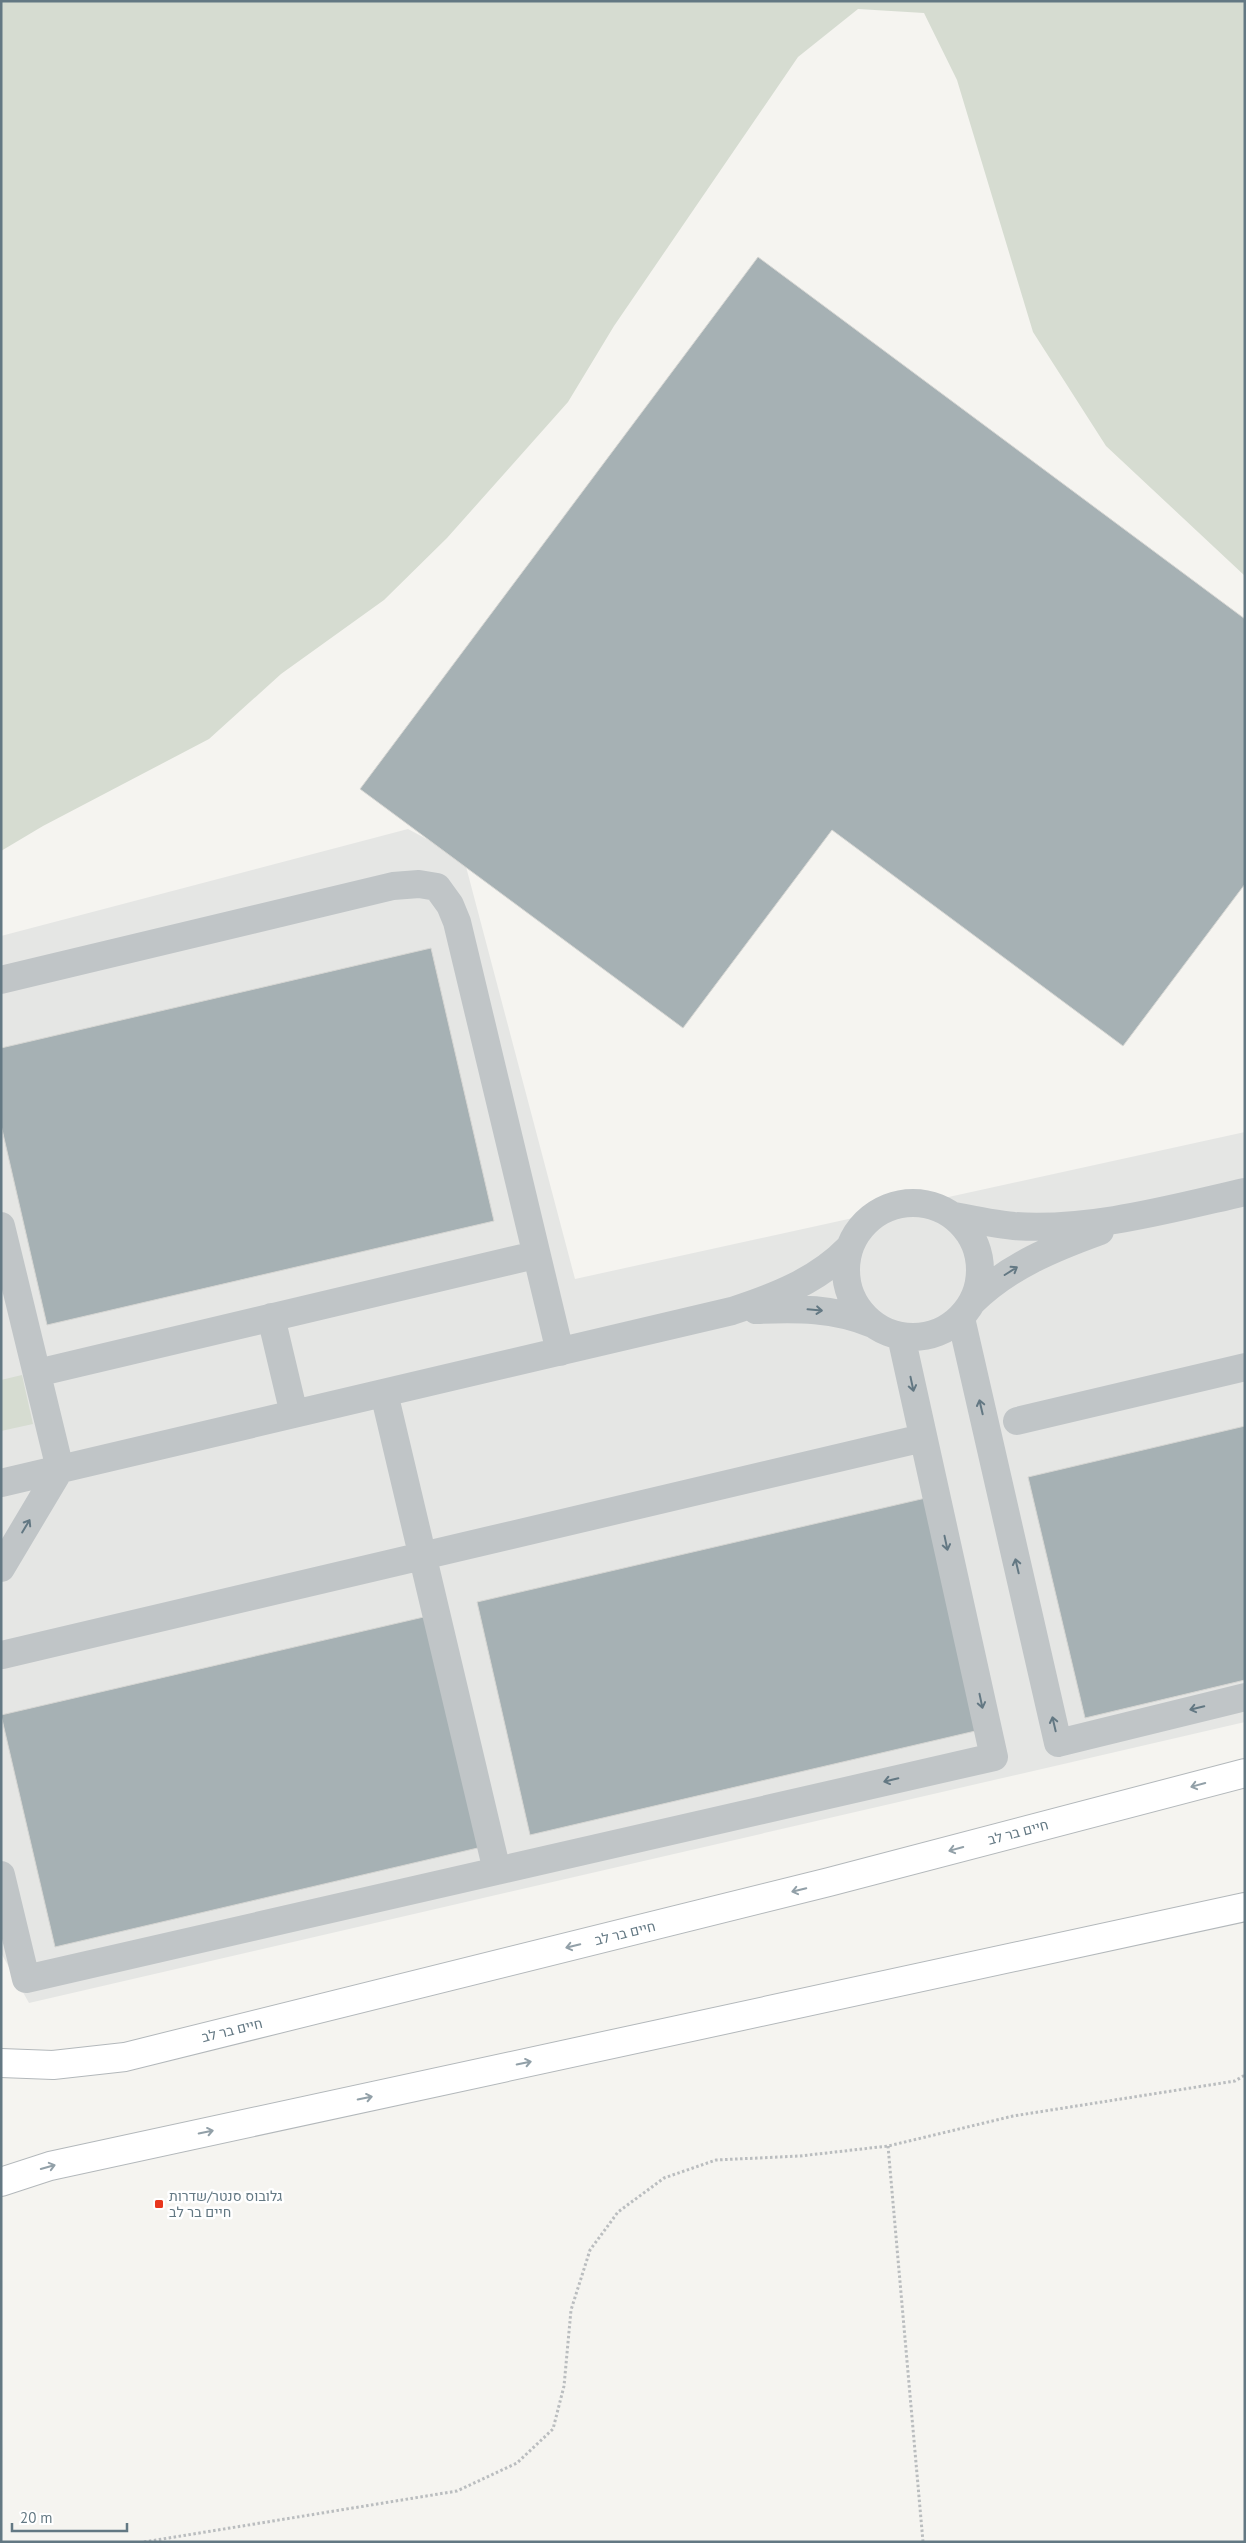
<svg xmlns="http://www.w3.org/2000/svg" width="1246" height="2543" viewBox="0 0 1246 2543" font-family="'PT Sans',Heebo,sans-serif">
  <rect width="100%" height="100%" fill="#f5f4f0"/>
  <path fill="#e5e6e4" d="M408,829L464,859L575,1279L1245,1132V1722L29,2003L1,1953V936Z"/>
  <path fill="#d6dcd1" d="M1,1H1245V576L1106,446L1033,332L957,80L924,13L858,9L798,57L614,326L568,402L447,538L384,600L281,674L209,739L43,826L1,851Z
    M22,1375L33,1424L1,1431V1380Z"/>
  <path fill="#a6b1b4" stroke="#d6d6d3" d="M758,257L1245,619V884L1123,1046L832,830L683,1028L360,789Z
    M431,948L494,1221L47,1325L1,1125V1048Z
    M1245,1426V1680L1085,1718L1028,1477Z
    M930,1497L984,1729L530,1835L477,1602Z
    M428,1616L482,1847L55,1947L1,1715Z"/>
  <g fill="none" stroke-linecap="round" stroke-linejoin="round">
    <g stroke="#b3b8bb" stroke-width="30">
      <path id="major" d="M1,2063L53,2065L125,2057L829,1882L1245,1773
        M1,2182L50,2166L1245,1907"/>
    </g>
    <path stroke="#babdbf" stroke-width="3" stroke-dasharray="2.5 2.5" stroke-linecap="butt" d="M888,2146L923,2542
      M144,2542L457,2491L517,2463L553,2429L564,2386L571,2310L590,2250L618,2212L664,2178L716,2160L800,2156L888,2146L1013,2116L1235,2081L1245,2075"/>
    <path stroke="#c0c5c7" stroke-width="28" d="M1,980L393,886L419,884L437,887L450,905L457,922L560,1352
      M846 1270a67 67 0 1 1 134 0a67 67 0 1 1-134 0Z
      M954,1216C974,1220 994,1224 1014,1226C1092,1231 1170,1209 1245,1192
      M1,1226L60,1469L1,1568
      M973,1301C1009,1266 1053,1248 1100,1231
      M756,1310C796,1308 835,1308 873,1324
      M271,1317L294,1414
      M961,1318L1058,1743L1245,1697
      M37,1373L535,1255
      M384,1393L497,1871
      M1017,1421L1245,1367
      M1,1483L732,1311C775,1297 817,1281 849,1248
      M2,1655L923,1438
      M1,1875L26,1979L994,1757L901,1336"/>
    <use href="#major" stroke="#fff" stroke-width="28"/>
  </g>
  <defs><path id="oneway-shaft" d="M-6 0H5M1.5-3L5.5 0L1.5 3" fill="none" stroke-width="1.6" stroke-linecap="round" stroke-linejoin="round" transform="scale(1.25)"/></defs>
  <g stroke="#637883">
    <use href="#oneway-shaft" transform="translate(1011 1271) rotate(-32)"/>
    <use href="#oneway-shaft" transform="translate(815 1310) rotate(5)"/>
    <use href="#oneway-shaft" transform="translate(912 1384) rotate(78)"/>
    <use href="#oneway-shaft" transform="translate(981 1407) rotate(-103)"/>
    <use href="#oneway-shaft" transform="translate(26 1526) rotate(-59)"/>
    <use href="#oneway-shaft" transform="translate(946 1543) rotate(78)"/>
    <use href="#oneway-shaft" transform="translate(1017 1566) rotate(-103)"/>
    <use href="#oneway-shaft" transform="translate(981 1701) rotate(78)"/>
    <use href="#oneway-shaft" transform="translate(1197 1708) rotate(166)"/>
    <use href="#oneway-shaft" transform="translate(1054 1724) rotate(-103)"/>
    <use href="#oneway-shaft" transform="translate(891 1780) rotate(167)"/>
  </g>
  <g stroke="#92a0a8">
    <use href="#oneway-shaft" transform="translate(1198 1785) rotate(165)"/>
    <use href="#oneway-shaft" transform="translate(956 1849) rotate(165)"/>
    <use href="#oneway-shaft" transform="translate(799 1890) rotate(166)"/>
    <use href="#oneway-shaft" transform="translate(573 1946) rotate(166)"/>
    <use href="#oneway-shaft" transform="translate(524 2063) rotate(-12)"/>
    <use href="#oneway-shaft" transform="translate(365 2098) rotate(-12)"/>
    <use href="#oneway-shaft" transform="translate(206 2132) rotate(-12)"/>
    <use href="#oneway-shaft" transform="translate(48 2167) rotate(-16)"/>
  </g>
  <rect fill="#e8361d" stroke="#fff" stroke-width="2" x="154" y="2199" width="10" height="10" rx="2.5"/>
  <g text-anchor="middle" stroke-width="5" stroke-linejoin="round" paint-order="stroke">
    <g font-size="14" fill="#637883" stroke="#fff">
      <text transform="translate(1018 1832) rotate(-15)" y="5">חיים בר לב</text>
      <text transform="translate(625 1933) rotate(-14)" y="5">חיים בר לב</text>
      <text transform="translate(232 2030) rotate(-14)" y="5">חיים בר לב</text>
    </g>
    <g font-size="14" fill="#637883" stroke="#fff" text-anchor="start">
      <text x="169" y="2201">גלובוס סנטר/שדרות<tspan x="169" dy="16">חיים בר לב</tspan></text>
    </g>
  </g>
  <rect width="1246" height="2543" fill="none" stroke="#637883" stroke-width="5"/>
  <path d="M12 2523v8h115v-8" fill="none" stroke="#637883" stroke-width="2.5"/>
  <text x="20" y="2523" font-size="15" fill="#637883" stroke="#ffffff" stroke-width="4" paint-order="stroke">20 m</text>
</svg>
